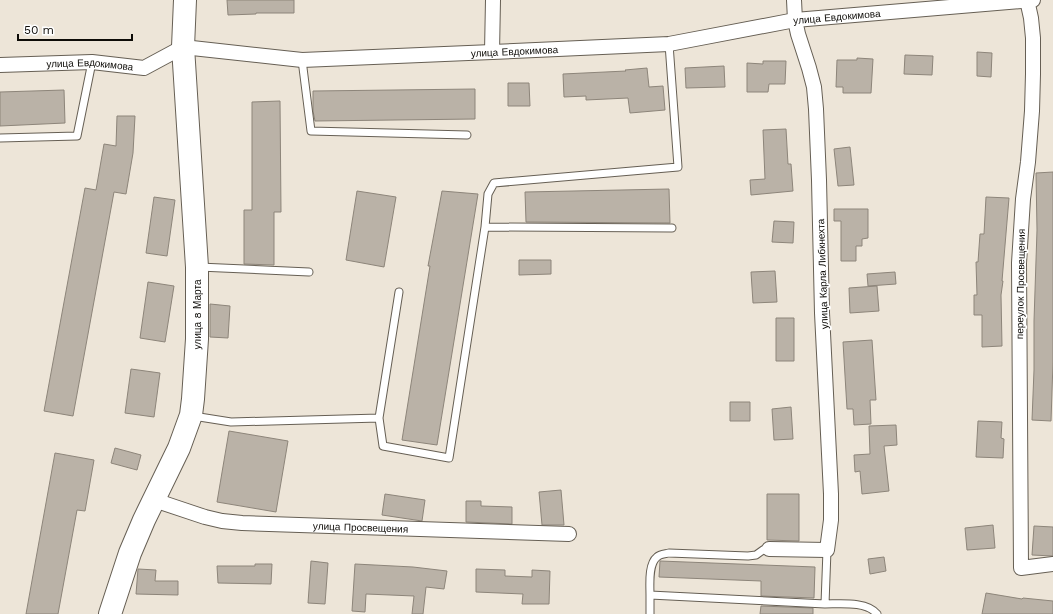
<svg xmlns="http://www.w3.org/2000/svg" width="1053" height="614" viewBox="0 0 1053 614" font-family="'Work Sans',sans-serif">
  <rect width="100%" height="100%" fill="#ede5d8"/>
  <path fill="#bab2a7" stroke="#8d857a" d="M227,0H294V13H256V14L228,15Z
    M977,52L992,53L991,77L977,76Z
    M905,55L933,56L932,75L904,74Z
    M857,58L873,59L871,93H843V87H836L837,60H857Z
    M763,61H786L785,84H769L768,92H747V63L763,64Z
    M724,66L725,87L686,88L685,68Z
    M647,68L649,87L663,86L665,110L630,113L628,98L586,100V96L564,97L563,74L626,71L625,70Z
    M508,83H529L530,106H508Z
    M475,89V119L315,121L313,111V91Z
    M64,90L65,123L0,126V92Z
    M280,101L281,212H274V265L244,264V210H252V102Z
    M117,116H135L133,153L126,194L114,192L73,416L44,411L85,188L96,190L104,144L116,146Z
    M786,129L788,164H791L793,191L751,195L750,180L765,179L763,130Z
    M850,147L854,185L838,186L834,149Z
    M1053,172V362L1051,421L1032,420L1034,370V321L1037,230L1036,173Z
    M669,189L670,223L526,222L525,192Z
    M357,191L396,197L384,267L346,260Z
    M442,191L478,194L437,445L402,440L430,266H428Z
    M154,197L175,200L167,256L146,253Z
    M986,197L1009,198L1002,281H1003L1001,295L1002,346L982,347V315H974V295H977L976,262H978L980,234H984Z
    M834,209H868V238L862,239V246H856V261H841V221H834Z
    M774,221L794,222L793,243L772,242Z
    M519,260H551V274L519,275Z
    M775,271L777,302L753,303L751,272Z
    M895,272L896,284L868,286L867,274Z
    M148,282L174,286L165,342L140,338Z
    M877,286L879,311L850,313L849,288Z
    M210,304L230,306L228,338L210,337Z
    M776,318H794V361H776Z
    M872,340L876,400H870L871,424L854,425L853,409H847L843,342Z
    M131,369L160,373L154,417L125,413Z
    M730,402H750V421H730Z
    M791,407L793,439L774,440L772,409Z
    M978,421L1002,422L1001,438L1004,439L1003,458L976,457Z
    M896,425L897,445L884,446L889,491L862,494L860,471L855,472L854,455L870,454L869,426Z
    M229,431L288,441L276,512L217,502Z
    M115,448L141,455L137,470L111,463Z
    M55,453L94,460L85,511L77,510L58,614H26Z
    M561,490L564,525H542L539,492Z
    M385,494L425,500L422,521L382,515Z
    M767,494H799V541L767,540Z
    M466,501H481V506L512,507V524L466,522Z
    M993,525L995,548L967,550L965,528Z
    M1034,526L1053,527V556L1032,555Z
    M884,557L886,571L870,574L868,559Z
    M311,561L328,563L325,604L308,603Z
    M660,561L815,567L814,598L761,596V581L659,577Z
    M255,564H272L271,584L218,583L217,566H255Z
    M355,564L413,567L447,571L444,589L426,587L423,614H412L414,596L366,594L365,612L352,611Z
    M138,569L156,570L155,581H178V595L136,594Z
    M476,569L505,570V576L532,577V570L550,571L549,604H522L523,594L476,592Z
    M986,593L1022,599L1023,598L1053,601V614H982Z
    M761,606L813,608V614H760Z"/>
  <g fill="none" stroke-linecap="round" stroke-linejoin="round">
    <g stroke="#665f54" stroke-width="9">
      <path id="lane" d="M302,60L311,131L467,135
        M0,138L77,136L92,62
        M485,227L672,228
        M199,267L309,272
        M193,416L231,422L379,418L399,292
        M379,418L383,446L449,458L485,227L488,194L494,183L678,167L669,44
        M827,550L825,604C840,604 867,601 877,614
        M650,595C650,585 648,564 657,557C660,554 665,554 669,553L748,556L756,555L763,550L769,549
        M650,614V595L825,604"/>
    </g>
    <g stroke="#665f54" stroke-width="16">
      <g id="street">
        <path d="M1027,0L1031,18L1033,38V74L1032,111L1028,162L1023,199L1019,263L1021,568L1053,564"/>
        <path d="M492,52L493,0"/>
        <path id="s1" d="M0,65L92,62L144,68L183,47L302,60L492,52L669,44L795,20L1033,0"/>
        <path id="s2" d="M154,500L205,517L222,521L242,523L569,534"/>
        <path d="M769,549L827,550L831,520V494L822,313L819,180L816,109L814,87L809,68L798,34L795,20L794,0"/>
      </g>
    </g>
    <g stroke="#665f54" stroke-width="24">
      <g id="primary">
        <path id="s3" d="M110,614L130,553L144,520L179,448L191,415L193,399L197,339V267L183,47L185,0"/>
      </g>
    </g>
    <use href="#lane" stroke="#fff" stroke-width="7"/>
    <use href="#street" stroke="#fff" stroke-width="14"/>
    <use href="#primary" stroke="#fff" stroke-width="22"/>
  </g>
  <g text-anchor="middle" stroke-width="3.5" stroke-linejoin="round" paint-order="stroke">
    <g font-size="10" fill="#0d0b07" stroke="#fff">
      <text dy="4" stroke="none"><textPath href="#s1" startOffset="846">улица Евдокимова</textPath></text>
      <text dy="4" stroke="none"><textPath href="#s1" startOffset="521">улица Евдокимова</textPath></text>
      <text dy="4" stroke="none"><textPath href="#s1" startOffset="90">улица Евдокимова</textPath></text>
      <text transform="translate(822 274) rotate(-92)" y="4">улица Карла Либкнехта</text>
      <text transform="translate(1020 284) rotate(-89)" y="4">переулок Просвещения</text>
      <text dy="4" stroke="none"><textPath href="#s3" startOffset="316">улица 8 Марта</textPath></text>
      <text dy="4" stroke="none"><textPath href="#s2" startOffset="210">улица Просвещения</textPath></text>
    </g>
  </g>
  <path d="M18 34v6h114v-6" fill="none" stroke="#0d0b07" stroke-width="2"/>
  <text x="24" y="34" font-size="12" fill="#0d0b07" stroke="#ffffff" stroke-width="3" paint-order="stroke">50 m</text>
</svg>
